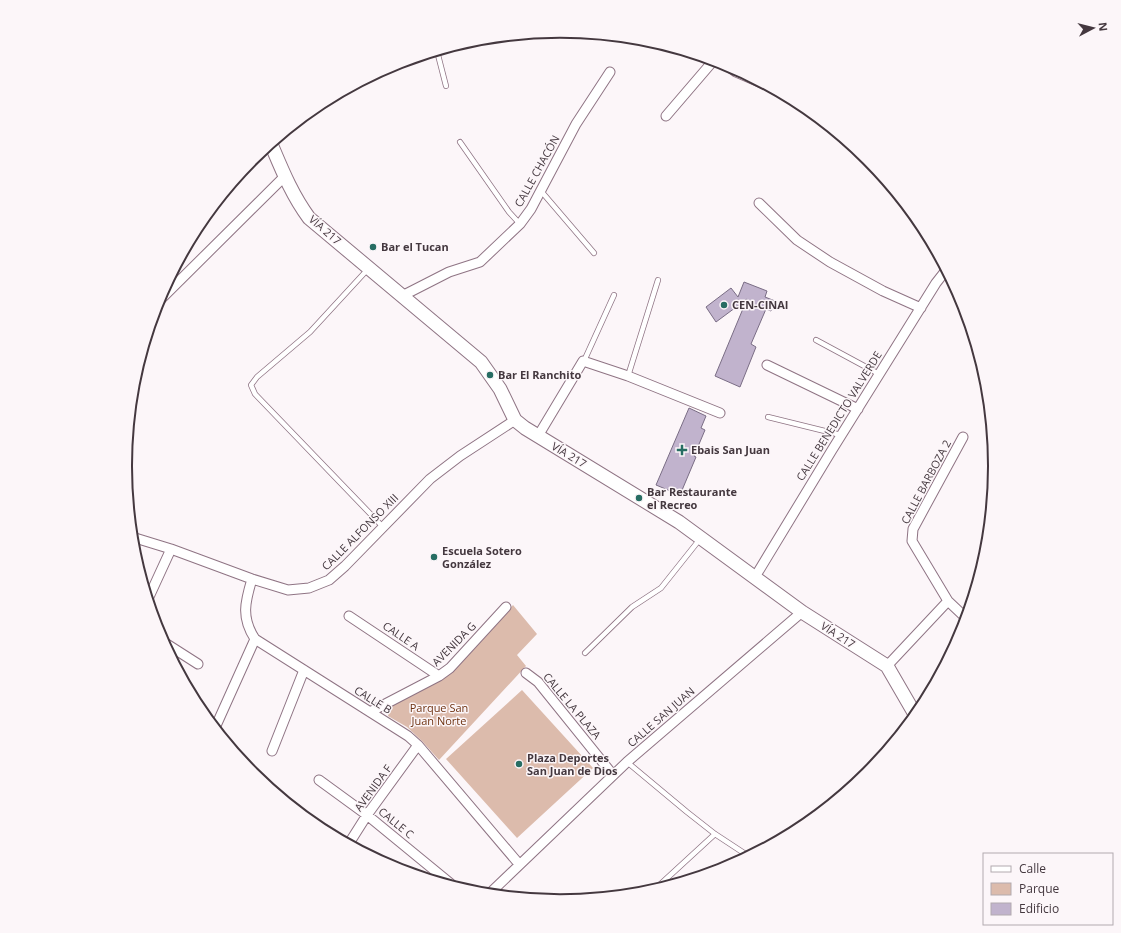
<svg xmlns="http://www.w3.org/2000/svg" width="1121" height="933" viewBox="0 0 1121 933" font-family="'Open Sans',sans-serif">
  <rect width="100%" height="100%" fill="#fcf6f9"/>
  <path fill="#dcbbac" d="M513,605L537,634L517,655L526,666L439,760L422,741L407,727L388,716L390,706L460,663Z
    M522,690L593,768L517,838L446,759Z"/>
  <path fill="#c1b3cd" stroke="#7a6d85" d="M744,282L767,291L765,297L775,301L771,311L766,309L751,344L756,347L740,387L715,376L747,299L716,322L706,307L731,288L738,297Z
    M689,408L706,416L701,428L705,430L694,456L696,457L680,495L656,485Z"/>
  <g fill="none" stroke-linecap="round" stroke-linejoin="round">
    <g stroke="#8f7484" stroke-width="6">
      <path id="service" d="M437,51L446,86
        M460,142L509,212L520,224
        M541,191L594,253
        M368,269L310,332L257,377L251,385L255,394L383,527
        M816,340L879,374
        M584,361L614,295
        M628,376L658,280
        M768,417L841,435
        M585,653L632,607L661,588L700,539
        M627,762L687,812L715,834L750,857
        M653,891L715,834"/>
    </g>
    <g stroke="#8f7484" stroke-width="11">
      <path id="minor" d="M724,63L736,72L766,85
        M666,116L714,60
        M759,203L797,240L830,262L883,291L921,308
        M402,296L449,272L480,262L520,224L531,209L576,124L610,72
        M158,302L284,177
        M767,365L858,409
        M538,436L583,361L628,376L720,413
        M132,537L171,549L252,579L288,590L309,588L329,580L345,566L430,479L460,456L515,420
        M755,577L832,450L936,283L947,269
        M252,579C245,602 241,618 255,639L408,736L418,745L519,864
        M148,599L171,549
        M948,601L912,541L913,529L963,437
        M349,616L439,676
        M162,641L198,664
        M887,666L948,601L967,619
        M526,673L538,682L613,775
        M370,712L439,676L450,668L506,607
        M215,728L255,639
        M272,751L304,670
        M319,780L367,815L456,888
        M348,845L367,815L418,745
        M488,895L627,762L802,612"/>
    </g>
    <g stroke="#8f7484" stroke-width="15">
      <path id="secondary" d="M271,144C282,170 292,195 309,218L481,362L500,389L515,420L525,428L679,522L802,612L887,666L916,716"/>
    </g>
    <use href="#service" stroke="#fff" stroke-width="4.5"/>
    <use href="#minor" stroke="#fff" stroke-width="9"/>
    <use href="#secondary" stroke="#fff" stroke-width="13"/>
  </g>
  <g fill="#276d63" stroke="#fcf6f9" stroke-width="1.5">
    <circle cx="373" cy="247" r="4"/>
    <circle cx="724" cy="305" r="4"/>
    <circle cx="490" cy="375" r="4"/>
    <path d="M680 444h4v4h4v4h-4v4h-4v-4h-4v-4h4z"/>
    <circle cx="639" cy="498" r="4"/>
    <circle cx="434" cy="557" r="4"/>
    <circle cx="519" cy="764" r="4"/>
  </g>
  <g text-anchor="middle" stroke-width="3" stroke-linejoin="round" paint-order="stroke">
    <g font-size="11" fill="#44383f" stroke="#fcf6f9">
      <text transform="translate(537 171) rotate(-61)" y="4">CALLE CHACÓN</text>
      <text transform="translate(325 230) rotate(41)" y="4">VÍA 217</text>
      <text transform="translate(839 416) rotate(-58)" y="4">CALLE BENEDICTO VALVERDE</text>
      <text transform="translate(569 455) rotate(31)" y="4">VÍA 217</text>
      <text transform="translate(926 482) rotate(-62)" y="4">CALLE BARBOZA 2</text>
      <text transform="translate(360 532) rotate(-45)" y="4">CALLE ALFONSO XIII</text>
      <text transform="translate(838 635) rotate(33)" y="4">VÍA 217</text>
      <text transform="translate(401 636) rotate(34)" y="4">CALLE A</text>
      <text transform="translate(454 644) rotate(-45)" y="4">AVENIDA G</text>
      <text transform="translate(373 700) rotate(32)" y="4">CALLE B</text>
      <text transform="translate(572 706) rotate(50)" y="4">CALLE LA PLAZA</text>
      <text transform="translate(661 717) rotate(-41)" y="4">CALLE SAN JUAN</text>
      <text transform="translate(373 788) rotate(-54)" y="4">AVENIDA F</text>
      <text transform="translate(396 823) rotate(39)" y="4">CALLE C</text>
    </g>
    <g font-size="11" font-weight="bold" fill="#44383f" stroke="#fcf6f9" text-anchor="start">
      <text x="381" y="251">Bar el Tucan</text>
      <text x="732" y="309">CEN-CINAI</text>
      <text x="498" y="379">Bar El Ranchito</text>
      <text x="691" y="454">Ebais San Juan</text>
      <text x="647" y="496">Bar Restaurante<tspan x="647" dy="13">el Recreo</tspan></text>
      <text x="442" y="555">Escuela Sotero<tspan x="442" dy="13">González</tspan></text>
      <text x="527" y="762">Plaza Deportes<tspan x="527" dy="13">San Juan de Dios</tspan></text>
    </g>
    <g font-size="11" fill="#6e3210" stroke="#fcf6f9">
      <text x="439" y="712">Parque San<tspan x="439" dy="13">Juan Norte</tspan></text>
    </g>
  </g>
  <path d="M0 0H1121V933H0ZM132 466a428 428 0 1 1 856 0a428 428 0 1 1-856 0Z" fill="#fcf6f9" fill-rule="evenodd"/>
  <path fill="none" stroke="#44383f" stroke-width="2" d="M132 466a428 428 0 1 1 856 0a428 428 0 1 1-856 0Z"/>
  <rect x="983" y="853" width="130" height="72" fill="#fcf6f9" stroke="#b2aaaf"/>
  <rect x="991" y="866" width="20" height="6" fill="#ffffff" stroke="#b2aaaf"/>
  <text x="1019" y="873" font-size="12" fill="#44383f">Calle</text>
  <rect x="991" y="883" width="20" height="12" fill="#dcbbac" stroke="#b2aaaf"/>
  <text x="1019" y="893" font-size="12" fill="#44383f">Parque</text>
  <rect x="991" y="903" width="20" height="12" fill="#c1b3cd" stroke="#b2aaaf"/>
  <text x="1019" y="913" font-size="12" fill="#44383f">Edificio</text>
  <g transform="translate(1093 28) rotate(83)" stroke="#fcf6f9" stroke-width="3" paint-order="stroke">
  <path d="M0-3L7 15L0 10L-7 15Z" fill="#44383f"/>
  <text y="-6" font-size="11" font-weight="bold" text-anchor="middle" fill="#44383f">N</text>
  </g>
</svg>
